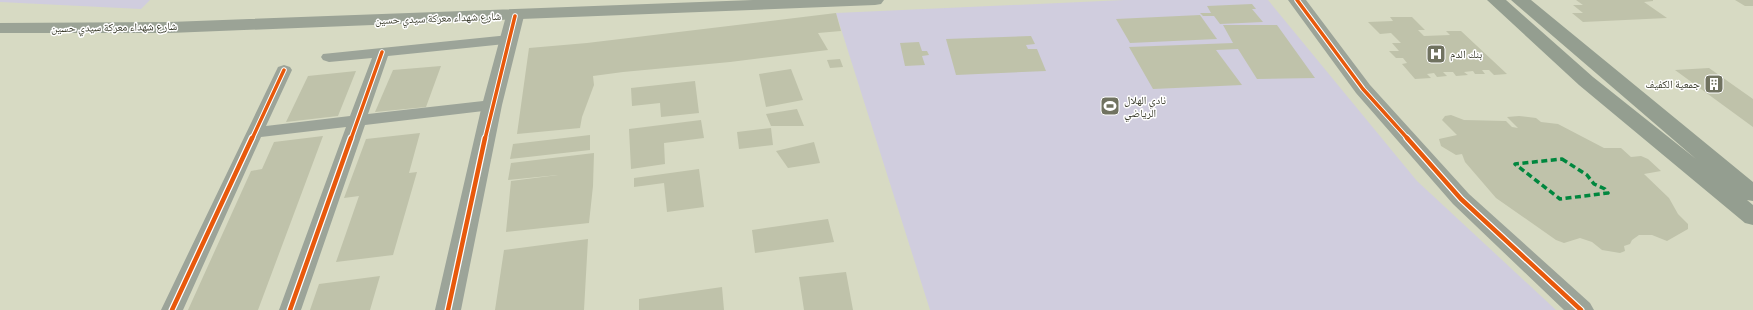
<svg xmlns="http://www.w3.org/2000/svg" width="1753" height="310" viewBox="0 0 1753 310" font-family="'Exo 2','Noto Naskh Arabic',sans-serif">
  <rect width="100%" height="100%" fill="#d7dac3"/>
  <path fill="#d0cdde" d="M0,0H150L141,9L0,2Z
    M1124,0H1268L1417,181L1556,310H930L836,13Z"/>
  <path fill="#bfc2aa" d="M1576,0H1653V1L1644,2L1667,18L1583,22L1572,13H1583L1573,5H1583Z
    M1735,0H1753V6H1745Z
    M1252,4L1256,9H1252L1263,22L1220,24L1214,16H1203L1200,13H1211L1207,6Z
    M836,13L841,31L818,33L828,50L730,62L623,72L593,76L594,85L582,117L580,128L517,134L529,48L587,43Z
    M1200,15L1217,39L1130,43L1116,19Z
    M1390,17H1412L1425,30H1418L1424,36L1450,35L1446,31H1461L1507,74L1494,75L1489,70H1482L1485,74H1475L1473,71L1464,72L1468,75L1456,76L1453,72H1443L1447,76L1437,77L1434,73L1427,74L1431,78L1415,79L1402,64L1407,63L1403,58H1396L1389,51H1399L1392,43H1401L1391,33L1380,34L1368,22L1393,21Z
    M1223,25H1277L1315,78L1257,79L1238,49L1216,50L1242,85L1153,89L1129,47L1233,43Z
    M1031,36L1035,44L1026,45L1028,49H1037L1046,71L956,75L946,39Z
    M919,42L922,51H927L929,55L922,56L925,65L905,66L900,43Z
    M840,59L843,67L830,68L827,60Z
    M441,66L426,107L375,112L393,70Z
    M1709,68L1753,99V127L1675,70Z
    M791,69L803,100L766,107L759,74Z
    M356,71L338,116L286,122L308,76Z
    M695,81L699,113L661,117L660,103L632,106L631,88Z
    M797,109L804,126H771L766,114Z
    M1451,115L1464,120L1506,121L1512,127L1518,128L1507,117L1519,116L1536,118L1541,122L1558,124L1604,148H1621L1631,157L1641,156L1648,159L1661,171L1644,174L1669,198L1678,214L1688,224V229L1667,241L1652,235H1639L1632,240L1630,244L1624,246L1625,251L1620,253L1602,250L1592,242L1580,238L1564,243L1556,240L1496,198L1465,162L1462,154L1456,155L1441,146L1439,139L1457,135L1442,120L1445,116Z
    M701,120L704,138L664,143L665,164L631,169L629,129Z
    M771,128L773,145L739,149L737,132Z
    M420,133L409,173L417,172L393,255L336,262L359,196L344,198L366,139Z
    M590,135V150L510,159L513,144Z
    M323,136L258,310H188L251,171L262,169L274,142Z
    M814,142L820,163L788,168L776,151Z
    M594,153L593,186L589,223L506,232L511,181L558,175L508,180L511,163Z
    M699,169L704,207L667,212L664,183L634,187V178Z
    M828,219L834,242L755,253L752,230Z
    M588,239L584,310H495L504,250Z
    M846,272L853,310H804L799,277Z
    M380,276L370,310H310L319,284Z
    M722,287L724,310H639V299Z"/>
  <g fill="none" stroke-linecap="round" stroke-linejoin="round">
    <path fill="#9ca499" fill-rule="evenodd" d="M509,35L514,37L517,40L514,43L388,56L368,114L492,100L498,101L500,105L498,109L492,110L365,125L301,310H279L346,127L261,137L183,310H161L278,67L284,65L290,67L292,70L266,126L350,116L372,58L329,62L323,60L321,57L323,54Z"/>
    <path fill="#9ca499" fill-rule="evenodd" d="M1288,0H1306L1370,85L1469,194L1590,303L1594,310H1564L1453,204L1356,93Z
      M515,11L521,12L524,16L502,105L461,310H435L482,105L506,16L509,12Z"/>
    <path fill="#9ba396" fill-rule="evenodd" d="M753,0H884L881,4L875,5L170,33H0V23L170,22Z"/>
    <path fill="#949e90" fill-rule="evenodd" d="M1487,0H1506L1593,77L1696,159L1511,0H1531L1753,182V201L1747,200L1753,205V225L1745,223L1579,85Z"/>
    <path stroke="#00873e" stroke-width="3.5" stroke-dasharray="6 3.5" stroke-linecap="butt" d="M1562,159L1587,175L1594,184L1605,189L1608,193L1560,199L1515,164Z"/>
    <g stroke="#fff" stroke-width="5.5">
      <path id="cycleway-far1" d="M1297,0L1363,89L1408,139
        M252,139L284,70
        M351,139L382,52
        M485,139L515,16"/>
    </g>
    <g stroke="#fff" stroke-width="7">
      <path id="cycleway" d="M1407,138L1461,199L1581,310
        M172,310L252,138
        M290,310L351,138
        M448,310L485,138"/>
    </g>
    <use href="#cycleway-far1" stroke="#e8590c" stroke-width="3.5"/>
    <use href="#cycleway" stroke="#e8590c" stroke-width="4.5"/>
  </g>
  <defs>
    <g id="hospital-square" transform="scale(1)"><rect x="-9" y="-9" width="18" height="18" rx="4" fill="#707260" stroke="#fff"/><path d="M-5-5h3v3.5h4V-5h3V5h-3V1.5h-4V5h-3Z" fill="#fff"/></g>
    <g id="building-square" transform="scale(1)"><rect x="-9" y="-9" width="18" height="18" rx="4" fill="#707260" stroke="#fff"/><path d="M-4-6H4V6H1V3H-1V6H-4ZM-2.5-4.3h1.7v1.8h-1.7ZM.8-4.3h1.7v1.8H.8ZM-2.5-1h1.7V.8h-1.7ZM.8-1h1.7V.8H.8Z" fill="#fff"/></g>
    <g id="stadium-square" transform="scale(1)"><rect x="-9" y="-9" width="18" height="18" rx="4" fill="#707260" stroke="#fff"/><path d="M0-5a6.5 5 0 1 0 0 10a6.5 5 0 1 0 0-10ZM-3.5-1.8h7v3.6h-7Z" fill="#fff"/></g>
  </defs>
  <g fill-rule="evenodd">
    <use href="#hospital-square" x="1436" y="54"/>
    <use href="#building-square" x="1714" y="84"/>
    <use href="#stadium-square" x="1110" y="106"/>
  </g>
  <g text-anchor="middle" stroke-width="3" stroke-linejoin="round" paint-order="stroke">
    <g font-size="11" fill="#383a2a" stroke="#fff">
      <text transform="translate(438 18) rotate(-2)" y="4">شارع شهداء معركة سيدي حسين</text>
      <text transform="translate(114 27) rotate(-1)" y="4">شارع شهداء معركة سيدي حسين</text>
    </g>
    <g font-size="11" fill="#383a2a" stroke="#fff" text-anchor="start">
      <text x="1450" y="58">بنك الدم</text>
      <text x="1700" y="88" text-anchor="end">جمعية الكفيف</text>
      <text x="1124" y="104">نادي الهلال<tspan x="1124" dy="13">الرياضي</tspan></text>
    </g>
  </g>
</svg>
